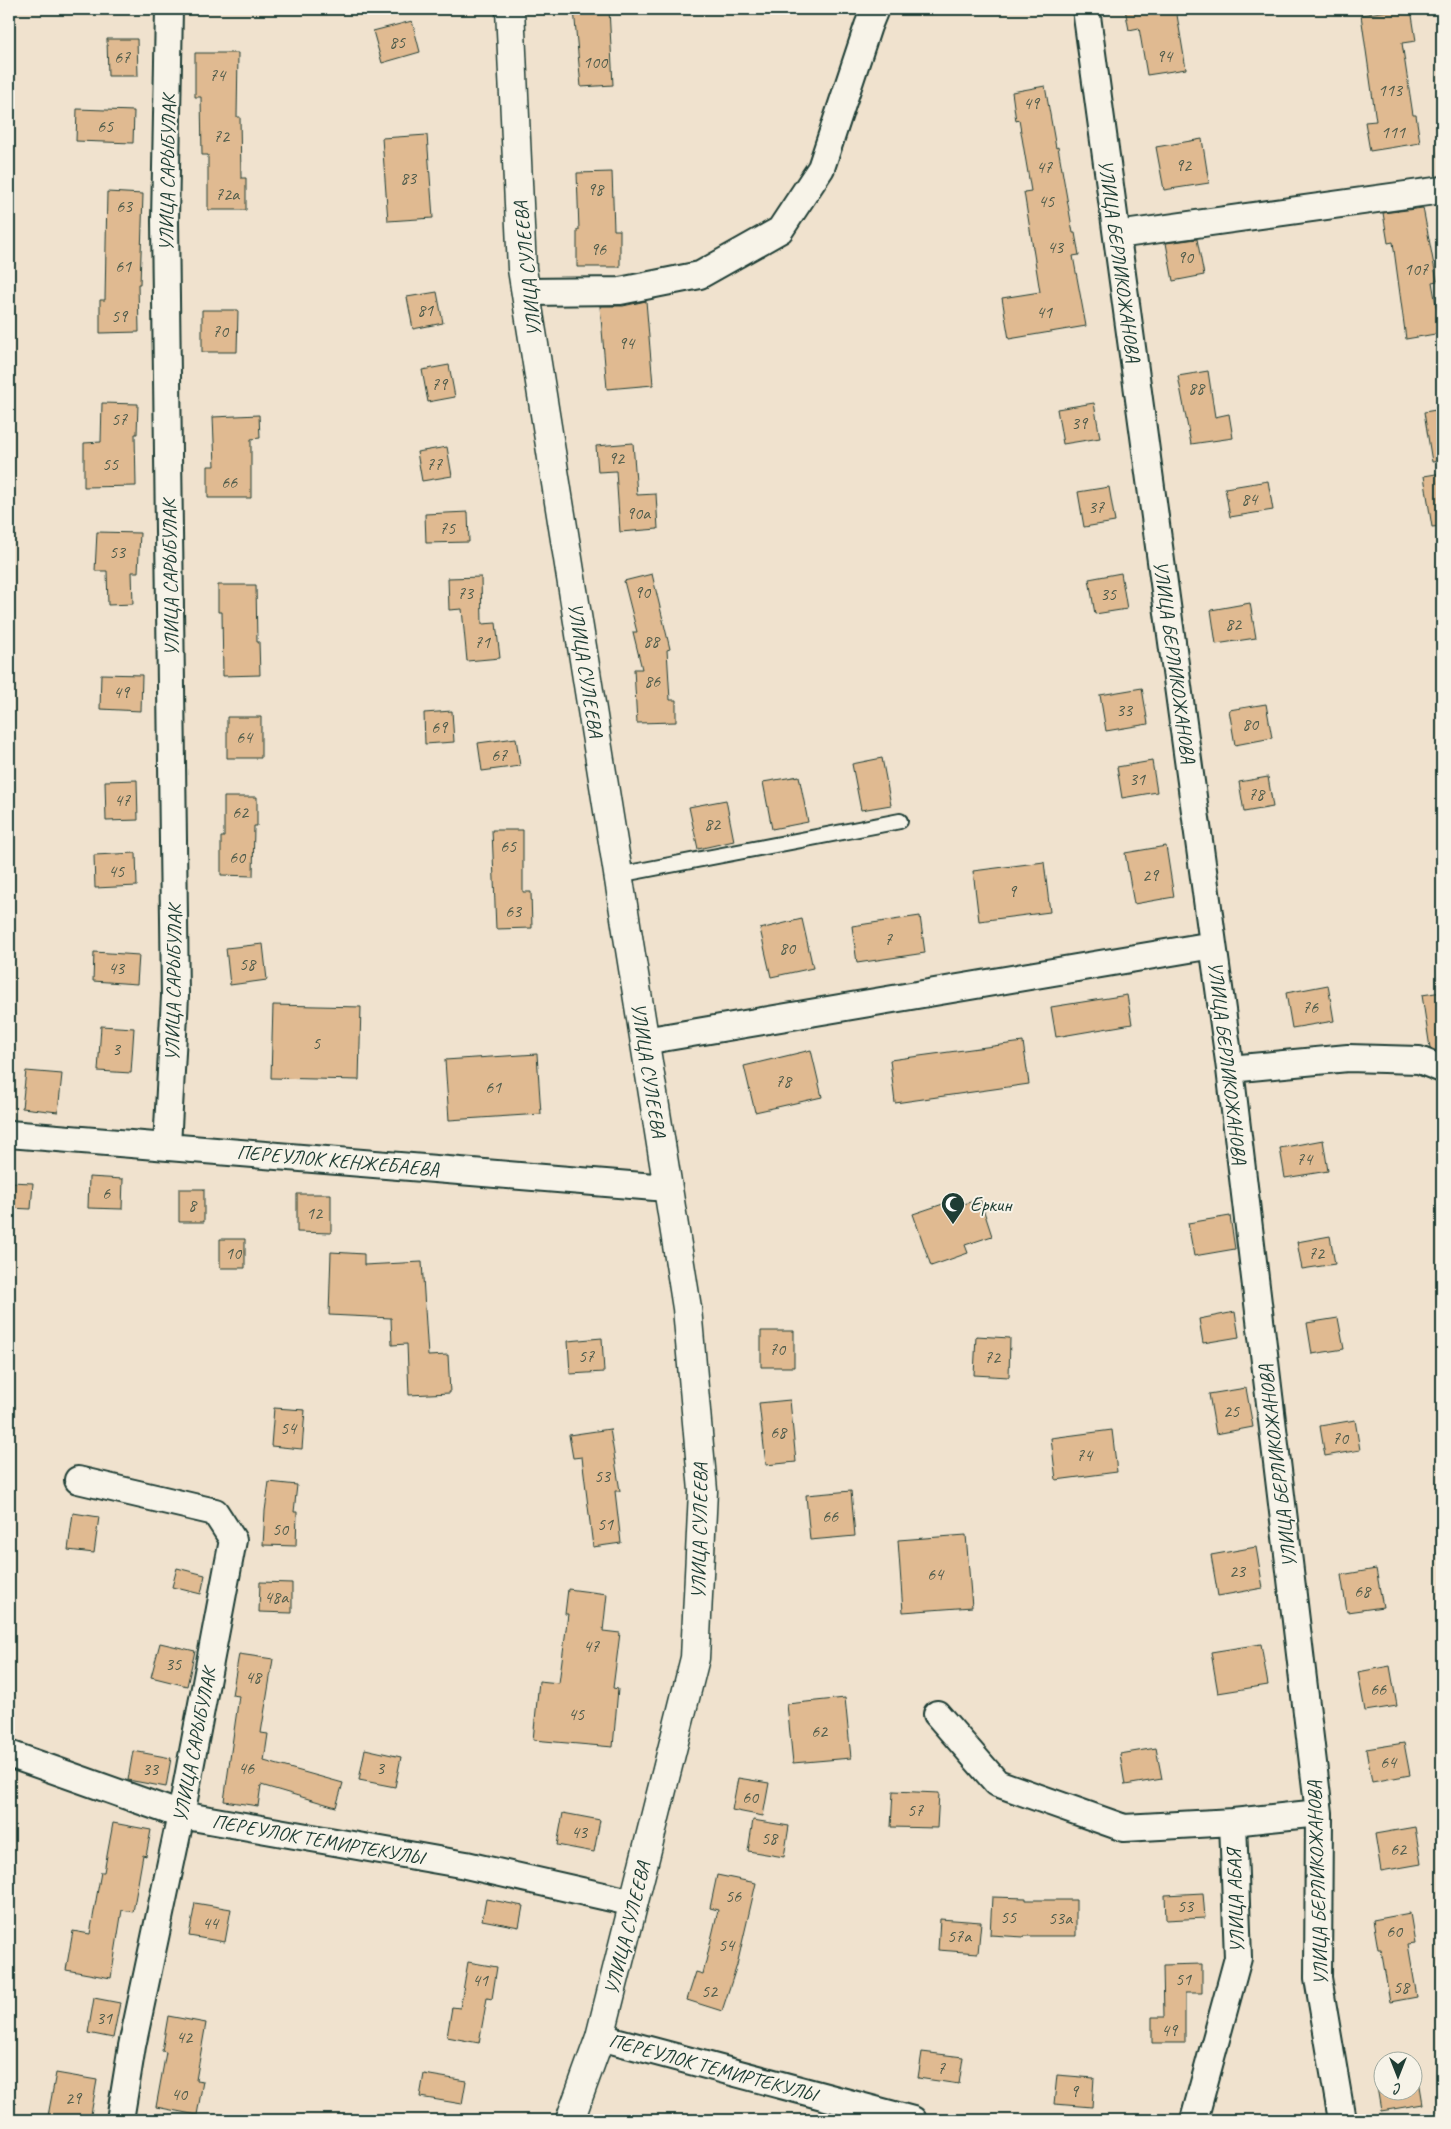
<svg xmlns="http://www.w3.org/2000/svg" width="1451" height="2129" viewBox="0 0 1451 2129" font-family="Caveat,sans-serif">
  <rect width="100%" height="100%" fill="#f0e2ce"/>
  <filter id="ink" filterUnits="userSpaceOnUse"><feTurbulence type="fractalNoise" baseFrequency=".02" numOctaves="2"/><feDisplacementMap in="SourceGraphic" scale="10" xChannelSelector="R" yChannelSelector="G"/><feConvolveMatrix kernelMatrix="1 2 1 2 8 2 1 2 1" color-interpolation-filters="sRGB"/></filter>
  <g filter="url(#ink)">
    <path fill="#e0ba91" stroke="#1f3d34" d="M574,9H609L613,85L581,87Z
      M1125,9H1176L1186,69L1147,75L1139,28L1129,30Z
      M1402,9H1411L1416,41L1402,43L1413,115H1416L1420,143L1370,151L1365,122L1376,121L1361,15Z
      M412,21L420,52L382,63L373,31Z
      M107,39H137L138,76H108Z
      M195,53H238L237,117H240L241,178H246V210H208V155H202L201,97H195Z
      M1045,86L1056,148L1058,147L1073,233H1075L1079,255L1073,256L1086,326L1009,339L1002,298L1040,292L1024,192L1031,191L1019,120L1016,121L1012,92Z
      M77,109L134,111L133,143L76,141Z
      M427,135L433,218L388,221L382,138Z
      M1202,139L1209,183L1164,190L1156,147Z
      M612,172L614,230H620V267H577V230H579L577,173Z
      M107,192L143,194L140,284H138L139,332L100,333V300H105Z
      M1423,208L1437,281L1432,282L1441,333L1406,339L1393,242L1388,243L1383,213Z
      M1197,239L1204,275L1173,281L1166,243Z
      M437,292L443,323L413,329L407,297Z
      M646,301L653,385L607,389L600,306H623Z
      M202,310H238L237,352H202Z
      M449,365L455,397L428,402L422,370Z
      M1208,371L1215,417L1229,414L1233,438L1191,444L1178,376Z
      M102,403L138,404L137,434H135L136,486L84,487V443L101,442Z
      M1094,403L1100,438L1063,444L1057,409Z
      M1442,409V461L1432,462L1424,412Z
      M259,415L260,438L251,439V498H208V466H215L213,417Z
      M633,443L637,495L656,494L658,529L620,532L616,471L598,472L596,446Z
      M447,447L452,476L422,481L417,452Z
      M1442,473V526L1432,527L1424,476Z
      M1268,481L1273,510L1230,517L1225,488Z
      M1109,487L1115,522L1084,527L1078,492Z
      M468,512L469,542L426,543L425,514Z
      M97,532L140,533L138,572H132L133,604L108,605L107,571H95Z
      M1121,573L1127,609L1095,614L1089,579Z
      M652,574L670,649L667,650L670,700H676V722L637,723L634,669H642L633,632H637L624,581Z
      M481,577L482,624L496,623L500,658L467,661L462,609L449,610L448,578Z
      M218,585H256L257,642H259L260,675L223,676L222,612H218Z
      M1250,603L1256,638L1216,644L1211,610Z
      M101,674L142,675L141,711L100,709Z
      M1142,688L1148,724L1106,731L1100,695Z
      M1266,704L1272,738L1235,745L1229,710Z
      M452,711L454,742L425,744L424,713Z
      M227,717H261V758H227Z
      M516,738L520,766L482,771L478,743Z
      M882,758L891,805L861,810L852,764Z
      M1152,761L1157,792L1122,798L1117,767Z
      M799,776L808,822L772,829L763,782Z
      M1268,777L1273,807L1244,812L1239,782Z
      M137,780L138,820L106,821L105,781Z
      M224,797H257V826H254L253,876L221,875V837H224Z
      M726,800L734,841L698,849L689,807Z
      M492,830H523V892H531L532,928L496,929Z
      M1166,846L1174,897L1134,904L1125,853Z
      M136,853L137,886L95,888L94,855Z
      M1044,862L1050,912L979,921L973,871Z
      M920,916L925,953L857,963L852,926Z
      M802,919L813,968L771,977L760,929Z
      M263,944L267,980L230,985L226,948Z
      M94,952L139,955L137,984L93,981Z
      M1328,985L1334,1021L1292,1028L1286,993Z
      M1442,992V1053L1430,1048L1422,995Z
      M1127,995L1132,1024L1056,1037L1051,1007Z
      M273,1005L361,1007L359,1080L271,1078Z
      M101,1026L134,1028L131,1073L98,1071Z
      M1023,1042L1029,1084L895,1103L890,1060Z
      M811,1050L822,1097L755,1112L744,1066Z
      M537,1054L541,1114L449,1120L445,1060Z
      M26,1071L62,1074L58,1112L22,1108Z
      M1323,1140L1328,1171L1285,1178L1280,1148Z
      M89,1177L123,1179L122,1209L88,1208Z
      M9,1182L33,1183L31,1209L9,1208Z
      M179,1189H204V1222H179Z
      M297,1194H331V1233L297,1232Z
      M980,1199L992,1236L965,1245L968,1253L931,1266L913,1214L949,1202L951,1208Z
      M1230,1216L1235,1249L1194,1256L1188,1223Z
      M1330,1236L1335,1264L1302,1269L1297,1242Z
      M220,1239H245V1268H220Z
      M331,1252L364,1254V1265L422,1262L428,1356L448,1355L450,1393L409,1395L407,1344L392,1345L391,1318L329,1315Z
      M1235,1312L1239,1337L1203,1343L1199,1319Z
      M1338,1318L1344,1349L1312,1354L1307,1323Z
      M761,1331H794V1367H761Z
      M976,1336L1010,1338L1009,1377L974,1375Z
      M602,1338L604,1372L570,1374L568,1341Z
      M1246,1388L1253,1427L1216,1434L1209,1394Z
      M790,1400L796,1462L766,1465L759,1403Z
      M274,1408L305,1410L302,1449L271,1446Z
      M1355,1420L1360,1450L1325,1456L1320,1426Z
      M610,1429L620,1491H615L621,1543L593,1547L582,1457L573,1458L569,1435Z
      M1112,1430L1117,1472L1056,1480L1051,1438Z
      M269,1482L297,1485L294,1512H297L296,1546L263,1545L265,1511Z
      M851,1491L855,1536L810,1540L806,1495Z
      M73,1513L99,1517L94,1553L68,1550Z
      M966,1535L972,1607L903,1612L898,1540Z
      M1256,1547L1263,1588L1218,1596L1211,1555Z
      M177,1568L205,1575L201,1594L172,1587Z
      M1376,1569L1383,1607L1347,1612L1341,1575Z
      M260,1582L292,1583V1613L259,1612Z
      M568,1589L607,1594L603,1631L620,1633L613,1688L618,1689L613,1747L533,1740L539,1681L559,1683L568,1614H565Z
      M160,1643L195,1651L187,1686L151,1677Z
      M1261,1644L1268,1685L1218,1693L1211,1652Z
      M239,1654L273,1659L261,1733L268,1734L264,1761L343,1783L336,1807L261,1785L258,1806L224,1801L239,1696L232,1695Z
      M1390,1666L1397,1706L1365,1711L1358,1672Z
      M845,1698L851,1758L793,1763L787,1704Z
      M1404,1743L1410,1775L1372,1782L1366,1749Z
      M1156,1748L1162,1779L1125,1785L1120,1754Z
      M365,1749L401,1757L395,1787L359,1780Z
      M133,1751L171,1758L166,1787L128,1780Z
      M738,1778L769,1783L763,1816L732,1810Z
      M893,1791L939,1793L937,1828L891,1827Z
      M563,1813L600,1820L594,1852L557,1845Z
      M753,1820L789,1826L784,1857L748,1851Z
      M113,1823L151,1830L146,1856L143,1855L133,1912L122,1910L111,1978L66,1970L73,1931L90,1934L101,1872H104Z
      M1415,1827L1421,1864L1381,1871L1375,1834Z
      M717,1875L756,1883L737,1965L722,2011L687,2000L696,1972L703,1974L718,1910L710,1908Z
      M1203,1893L1205,1918L1166,1920L1165,1895Z
      M992,1897L1026,1898V1900H1076V1936H1024V1937L990,1935Z
      M486,1899L523,1906L519,1927L482,1920Z
      M195,1903L231,1909L225,1942L189,1936Z
      M1410,1913L1415,1943L1408,1944L1417,1997L1390,2002L1381,1949H1378L1373,1920Z
      M940,1919L981,1922L978,1953L938,1950Z
      M468,1962L497,1967L492,1999L487,1998L479,2043L447,2037L452,2007L460,2008Z
      M1202,1964V1993H1185V2043H1152V2017H1164L1163,1965Z
      M94,1998L120,2003L113,2038L88,2033Z
      M168,2016L206,2023L196,2080L203,2081L197,2115L156,2107L166,2052L162,2051Z
      M922,2052L963,2057L959,2084L918,2078Z
      M56,2073L97,2080L90,2120H74L48,2116Z
      M424,2074L466,2081L462,2104L420,2097Z
      M1418,2074L1423,2104L1381,2111L1376,2081L1384,2079V2092H1414V2075Z
      M1057,2075L1094,2078L1092,2107L1054,2104Z"/>
    <g fill="none" stroke-linecap="round" stroke-linejoin="round">
      <g stroke="#1f3d34" stroke-width="18">
        <path id="lane" d="M618,875L900,821"/>
      </g>
      <g stroke="#1f3d34" stroke-width="30">
        <path id="street" d="M1086,9L1230,1069L1319,1813L1318,1978L1342,2120
          M1117,235L1442,190
          M526,292L620,291L700,275L780,230L821,168L868,26L875,9
          M644,1041L1213,945
          M1230,1069L1348,1058L1419,1060L1442,1069
          M9,1134L667,1188
          M167,1146L175,996L165,221L169,9
          M78,1480L215,1512L233,1540L181,1815L132,2046L120,2120
          M937,1714L997,1783L1124,1828L1233,1822
          M9,1754L181,1815L466,1865L634,1903
          M600,2037L913,2120
          M1194,2120L1238,1958L1233,1822L1319,1813"/>
      </g>
      <g stroke="#1f3d34" stroke-width="31">
        <path id="secondary" d="M510,9L522,269L687,1308L703,1491L695,1658L600,2037L570,2120"/>
      </g>
      <use href="#lane" stroke="#f7f3e8" stroke-width="14"/>
      <use href="#street" stroke="#f7f3e8" stroke-width="26"/>
      <use href="#secondary" stroke="#f7f3e8" stroke-width="28"/>
    </g>
  </g>
  <defs>
    <g id="mosque-pin" transform="scale(1.25)"><path d="M0 17L-7.5 6A9.5 9.5 0 1 1 7.5 6Z" fill="#1f3d34" stroke="#f7f3e8"/><path d="M3.5-4.9A6 6 0 1 0 3.5 4.9A5 5 0 1 1 3.5-4.9Z" fill="#fff"/></g>
  </defs>
  <g fill-rule="evenodd">
    <use href="#mosque-pin" x="953" y="1204"/>
  </g>
  <g text-anchor="middle" stroke-width="4" stroke-linejoin="round" paint-order="stroke">
    <g font-size="18" fill="#4f5c4b">
      <text x="397" y="48">85</text>
      <text x="1164" y="62">94</text>
      <text x="122" y="63">67</text>
      <text x="595" y="68">100</text>
      <text x="217" y="81">74</text>
      <text x="1390" y="96">113</text>
      <text x="1031" y="109">49</text>
      <text x="105" y="132">65</text>
      <text x="1393" y="138">111</text>
      <text x="221" y="142">72</text>
      <text x="1183" y="171">92</text>
      <text x="1044" y="173">47</text>
      <text x="408" y="184">83</text>
      <text x="595" y="195">98</text>
      <text x="227" y="200">72а</text>
      <text x="1046" y="207">45</text>
      <text x="124" y="212">63</text>
      <text x="1055" y="253">43</text>
      <text x="598" y="255">96</text>
      <text x="1185" y="263">90</text>
      <text x="123" y="272">61</text>
      <text x="1416" y="275">107</text>
      <text x="425" y="316">81</text>
      <text x="1044" y="318">41</text>
      <text x="119" y="322">59</text>
      <text x="220" y="337">70</text>
      <text x="626" y="349">94</text>
      <text x="439" y="390">79</text>
      <text x="1196" y="394">88</text>
      <text x="119" y="425">57</text>
      <text x="1079" y="429">39</text>
      <text x="616" y="464">92</text>
      <text x="110" y="470">55</text>
      <text x="434" y="470">77</text>
      <text x="229" y="488">66</text>
      <text x="1249" y="505">84</text>
      <text x="1096" y="513">37</text>
      <text x="638" y="519">90а</text>
      <text x="447" y="534">75</text>
      <text x="117" y="558">53</text>
      <text x="642" y="598">90</text>
      <text x="465" y="599">73</text>
      <text x="1108" y="600">35</text>
      <text x="1233" y="630">82</text>
      <text x="651" y="647">88</text>
      <text x="482" y="648">71</text>
      <text x="652" y="687">86</text>
      <text x="121" y="698">49</text>
      <text x="1124" y="716">33</text>
      <text x="1250" y="730">80</text>
      <text x="439" y="733">69</text>
      <text x="244" y="743">64</text>
      <text x="499" y="761">67</text>
      <text x="1137" y="785">31</text>
      <text x="1256" y="800">78</text>
      <text x="122" y="806">47</text>
      <text x="240" y="818">62</text>
      <text x="712" y="830">82</text>
      <text x="508" y="852">65</text>
      <text x="237" y="863">60</text>
      <text x="116" y="877">45</text>
      <text x="1150" y="881">29</text>
      <text x="1012" y="897">9</text>
      <text x="513" y="917">63</text>
      <text x="888" y="945">7</text>
      <text x="787" y="954">80</text>
      <text x="247" y="970">58</text>
      <text x="116" y="974">43</text>
      <text x="1310" y="1013">76</text>
      <text x="316" y="1049">5</text>
      <text x="116" y="1055">3</text>
      <text x="783" y="1087">78</text>
      <text x="493" y="1093">61</text>
      <text x="1304" y="1165">74</text>
      <text x="106" y="1199">6</text>
      <text x="192" y="1211">8</text>
      <text x="314" y="1219">12</text>
      <text x="233" y="1259">10</text>
      <text x="1316" y="1259">72</text>
      <text x="777" y="1355">70</text>
      <text x="586" y="1362">57</text>
      <text x="992" y="1363">72</text>
      <text x="1231" y="1417">25</text>
      <text x="288" y="1434">54</text>
      <text x="778" y="1438">68</text>
      <text x="1340" y="1444">70</text>
      <text x="1084" y="1461">74</text>
      <text x="602" y="1482">53</text>
      <text x="830" y="1522">66</text>
      <text x="605" y="1530">51</text>
      <text x="280" y="1535">50</text>
      <text x="1237" y="1577">23</text>
      <text x="935" y="1580">64</text>
      <text x="1362" y="1597">68</text>
      <text x="276" y="1603">48а</text>
      <text x="591" y="1652">47</text>
      <text x="173" y="1670">35</text>
      <text x="253" y="1683">48</text>
      <text x="1378" y="1695">66</text>
      <text x="576" y="1720">45</text>
      <text x="819" y="1737">62</text>
      <text x="1388" y="1768">64</text>
      <text x="246" y="1774">46</text>
      <text x="380" y="1774">3</text>
      <text x="150" y="1775">33</text>
      <text x="750" y="1803">60</text>
      <text x="915" y="1816">57</text>
      <text x="579" y="1838">43</text>
      <text x="769" y="1844">58</text>
      <text x="1398" y="1855">62</text>
      <text x="733" y="1902">56</text>
      <text x="1185" y="1912">53</text>
      <text x="1008" y="1923">55</text>
      <text x="1060" y="1924">53а</text>
      <text x="210" y="1929">44</text>
      <text x="1394" y="1937">60</text>
      <text x="959" y="1942">57а</text>
      <text x="726" y="1951">54</text>
      <text x="1183" y="1985">51</text>
      <text x="480" y="1986">41</text>
      <text x="1401" y="1993">58</text>
      <text x="709" y="1997">52</text>
      <text x="104" y="2024">31</text>
      <text x="1169" y="2036">49</text>
      <text x="184" y="2043">42</text>
      <text x="941" y="2074">7</text>
      <text x="1074" y="2097">9</text>
      <text x="179" y="2100">40</text>
      <text x="73" y="2104">29</text>
    </g>
    <g font-size="20" fill="#1f3d34" stroke="#f7f3e8">
      <text transform="translate(167 173) rotate(-89)" y="7">УЛИЦА САРЫБУЛАК</text>
      <text transform="translate(1120 261) rotate(82)" y="7">УЛИЦА БЕРЛИКОЖАНОВА</text>
      <text transform="translate(527 269) rotate(-96)" y="7">УЛИЦА СУЛЕЕВА</text>
      <text transform="translate(170 578) rotate(-91)" y="7">УЛИЦА САРЫБУЛАК</text>
      <text transform="translate(1175 662) rotate(82)" y="7">УЛИЦА БЕРЛИКОЖАНОВА</text>
      <text transform="translate(586 670) rotate(81)" y="7">УЛИЦА СУЛЕЕВА</text>
      <text transform="translate(173 983) rotate(-89)" y="7">УЛИЦА САРЫБУЛАК</text>
      <text transform="translate(1228 1063) rotate(83)" y="7">УЛИЦА БЕРЛИКОЖАНОВА</text>
      <text transform="translate(649 1070) rotate(81)" y="7">УЛИЦА СУЛЕЕВА</text>
      <text transform="translate(338 1160) rotate(5)" y="7">ПЕРЕУЛОК КЕНЖЕБАЕВА</text>
      <text transform="translate(1277 1466) rotate(-97)" y="7">УЛИЦА БЕРЛИКОЖАНОВА</text>
      <text transform="translate(699 1531) rotate(-89)" y="7">УЛИЦА СУЛЕЕВА</text>
      <text transform="translate(194 1745) rotate(-79)" y="7">УЛИЦА САРЫБУЛАК</text>
      <text transform="translate(318 1839) rotate(10)" y="7">ПЕРЕУЛОК ТЕМИРТЕКУЛЫ</text>
      <text transform="translate(1317 1883) rotate(-92)" y="7">УЛИЦА БЕРЛИКОЖАНОВА</text>
      <text transform="translate(1235 1901) rotate(-92)" y="7">УЛИЦА АБАЯ</text>
      <text transform="translate(627 1928) rotate(-76)" y="7">УЛИЦА СУЛЕЕВА</text>
      <text transform="translate(713 2067) rotate(15)" y="7">ПЕРЕУЛОК ТЕМИРТЕКУЛЫ</text>
    </g>
    <g font-size="20" fill="#1f3d34" stroke="#f7f3e8" text-anchor="start">
      <text x="970" y="1211">Еркин</text>
    </g>
  </g>
  <rect width="1451" height="2129" fill="none" stroke="#f7f3e8" stroke-width="30"/>
  <rect x="15" y="15" width="1421" height="2099" fill="none" stroke="#1f3d34" stroke-width="2" filter="url(#ink)"/>
  <g transform="translate(1398 2076) rotate(180)"><circle r="24" fill="#f7f3e8" stroke="#a1aaa0"/>
  <path d="M0-4L9 19L0 12L-9 19Z" fill="#1f3d34"/>
  <text y="-8" font-size="14" font-weight="bold" text-anchor="middle" fill="#1f3d34">С</text>
  </g>
</svg>
